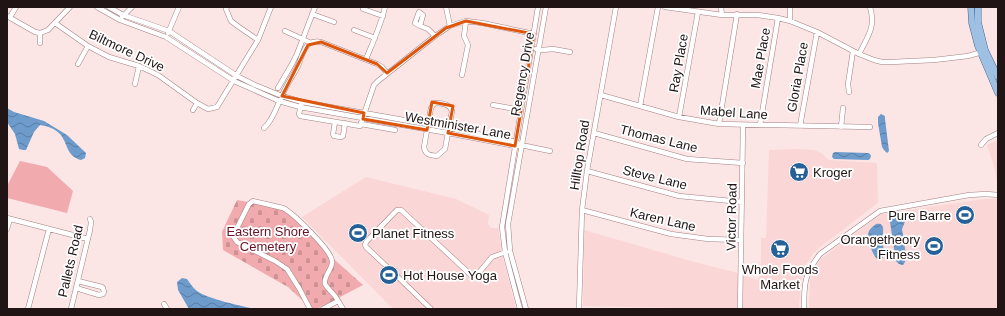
<svg xmlns="http://www.w3.org/2000/svg" width="1005" height="316" viewBox="0 0 1005 316" font-family="Arial,sans-serif">
  <defs>
    <pattern id="cemetery-stones" width="16" height="16" patternUnits="userSpaceOnUse"><rect width="16" height="16" fill="#f1aaad"/><path d="M2 7V4a2 2 0 0 1 4 0v3zM10 15v-3a2 2 0 0 1 4 0v3z" fill="#ce9194"/></pattern>
    <pattern id="water-waves" width="16" height="10" patternUnits="userSpaceOnUse"><rect width="16" height="10" fill="#6c9bcc"/><path d="M0 5q4-4 8 0t8 0" fill="none" stroke="#587da4"/></pattern>
  </defs>
  <rect width="100%" height="100%" fill="#fce5e5"/>
  <path fill="#fbd6d7" d="M998,140V186L995,169L987,145Z
    M795,149L814,150L821,153L829,160L877,163L878,203L819,248L813,254L805,266L801,280L799,309H719L583,306L584,230L698,263L734,272L757,280L760,276L761,269V238H766L769,150Z
    M366,177L456,199L489,215L488,224L491,228H498L503,258L516,309H393L302,217Z
    M984,199H998V309H809L810,281L816,266L820,260L826,255L881,214Z"/>
  <path fill="#f1aaad" d="M20,161L47,167L73,191L67,213L7,198V186Z"/>
  <path fill="url(#cemetery-stones)" d="M237,200L282,208L290,214L327,253L363,285L317,309H312L288,287L223,250L222,232Z"/>
  <path fill="url(#water-waves)" d="M7,108L14,112L44,121L67,135L86,153L85,158L81,160C66,156 68,143 60,134C54,128 47,126 40,125L34,132L26,150H23L19,149L15,134L7,122Z
    M881,114L885,116V119L889,151L887,153L884,150L882,147L878,123V117Z
    M835,152L868,153L870,154L871,156L870,159L868,160L834,159L832,157L833,153Z
    M902,216L905,217L906,219L902,229L906,255L905,262L903,265H902L899,264L896,261L890,222C890,215 896,216 902,216Z
    M876,224C888,222 881,236 882,242C884,249 885,252 882,259H877C872,254 866,237 869,231C870,229 873,226 876,224Z
    M182,278L187,279C190,283 193,288 197,291C205,298 244,307 256,309H189L178,290L177,282Z"/>
  <g fill="none" stroke-linecap="round" stroke-linejoin="round">
    <g stroke="#a38182" stroke-width="5.5">
      <path id="minor" d="M97,7L120,20L166,37L234,81L279,101L300,107L448,133L515,146L521,145L550,151
        M109,7L123,15L169,31L237,76L255,85L282,96L302,102L449,128L516,142L521,145
        M227,7L226,9L231,21L239,27L258,40
        M446,7L450,26
        M665,7L722,15H758L778,18L790,21L817,32L859,54L874,60L882,62H891L934,60L968,56L982,52
        M721,7L722,15
        M363,9L383,16
        M419,12L423,15L420,26L415,23Z
        M312,14L334,22
        M7,16L35,32L40,33L48,30L70,7
        M10,17L16,7
        M122,17L132,7
        M790,21V7
        M55,23L88,46L109,57L139,66L158,75L197,103L208,109L217,107L258,40L271,7
        M420,26L428,29L435,36
        M354,30L375,38
        M285,31L311,43
        M40,33V43
        M168,33L179,7
        M536,49L542,50L553,49L570,52
        M859,54C868,36 876,27 870,7
        M366,59C373,42 381,25 385,7
        M78,64L88,46
        M462,75L468,45L464,36L466,21
        M135,84L139,66
        M278,88L292,64L297,54L315,7
        M849,92L848,84L853,51
        M601,95L679,117L719,124L870,127
        M435,103C442,103 450,104 452,111L445,149L437,156C430,155 425,155 424,147L431,108L433,105Z
        M301,105L299,114L300,116L360,126L374,85L378,81L435,36L450,26L466,21L482,23L534,34
        M493,105L521,110
        M640,106L658,7
        M193,110L197,103
        M679,117L698,12
        M335,122L333,134L334,136L341,137L343,136L345,123
        M361,124L395,130
        M719,124L737,14
        M760,125L778,18
        M800,126L817,32
        M841,127L843,108
        M264,128C274,119 276,107 282,96C286,85 293,76 298,66C301,59 303,48 309,44C313,41 317,41 321,42L377,64L382,67L387,73
        M594,133L687,159L743,163
        M981,145L986,139L998,133
        M587,171L679,196L742,202
        M582,210L671,234L708,239L741,240
        M7,218L88,239
        M7,229L10,219
        M76,288L99,295L103,294L104,292L103,288L102,287L78,281
        M164,304L167,309
        M28,309L49,229
        M71,309L90,230L91,222L90,219
        M310,309L299,288L287,269L275,261L237,242L233,236L249,204L253,201L283,208C293,213 331,250 332,261C333,269 323,276 325,284C327,288 332,292 335,296C338,300 340,304 343,309
        M323,309L338,301
        M431,309L400,279L366,247L365,245L366,242L397,210H401L471,275H477L492,257L506,252
        M520,309L505,252L502,227L538,7
        M526,309L510,251L508,224L546,7
        M579,309L582,210L587,171L616,7
        M740,309L743,125
        M804,309C804,284 804,275 820,254L880,211L969,195L986,194L998,195"/>
    </g>
    <g stroke="#48688f" stroke-width="7">
      <path id="major" d="M971,7L972,23L978,46L998,93
        M978,7V22L985,50L998,77"/>
    </g>
    <use href="#minor" stroke="#fff" stroke-width="4.5"/>
    <use href="#major" stroke="#9ec0e3" stroke-width="6"/>
  </g>
  <path fill="none" stroke="#de560c" stroke-width="3" stroke-linejoin="round" d="M466,21L534,34L515,146L448,133L453,106L432,102L427,130L363,119L364,113L282,96L308,45L321,42L377,64L387,73L446,28Z"/>
  <defs>
    <g id="supermarket-disc" transform="scale(1)"><circle r="9.5" fill="#266098" stroke="#fff"/><path d="M-6-5.5h2.5l.6 2H6L4.5 2H-2.5L-4.4-4H-6ZM-1.5 3.2a1.3 1.3 0 1 0 .1 0ZM3 3.2a1.3 1.3 0 1 0 .1 0Z" fill="#fff"/></g>
    <g id="stadium-disc" transform="scale(1)"><circle r="9.5" fill="#266098" stroke="#fff"/><path d="M0-5a6.5 5 0 1 0 0 10a6.5 5 0 1 0 0-10ZM-3.5-1.8h7v3.6h-7Z" fill="#fff"/></g>
  </defs>
  <g fill-rule="evenodd">
    <use href="#supermarket-disc" x="799" y="172"/>
    <use href="#stadium-disc" x="965" y="215"/>
    <use href="#stadium-disc" x="358" y="233"/>
    <use href="#stadium-disc" x="934" y="246"/>
    <use href="#supermarket-disc" x="780" y="249"/>
    <use href="#stadium-disc" x="389" y="275"/>
  </g>
  <g text-anchor="middle" stroke-width="3.5" stroke-linejoin="round" paint-order="stroke">
    <g font-size="13" fill="#201414" stroke="#fff">
      <text transform="translate(127 50) rotate(25)" y="5">Biltmore Drive</text>
      <text transform="translate(760 58) rotate(-80)" y="5">Mae Place</text>
      <text transform="translate(678 63) rotate(-80)" y="5">Ray Place</text>
      <text transform="translate(522 74) rotate(-80)" y="5">Regency Drive</text>
      <text transform="translate(797 77) rotate(-80)" y="5">Gloria Place</text>
      <text transform="translate(734 112) rotate(4)" y="5">Mabel Lane</text>
      <text transform="translate(458 125) rotate(10)" y="5">Westminister Lane</text>
      <text transform="translate(659 138) rotate(14)" y="5">Thomas Lane</text>
      <text transform="translate(579 155) rotate(-81)" y="5">Hilltop Road</text>
      <text transform="translate(655 177) rotate(14)" y="5">Steve Lane</text>
      <text transform="translate(731 217) rotate(-89)" y="5">Victor Road</text>
      <text transform="translate(663 219) rotate(13)" y="5">Karen Lane</text>
      <text transform="translate(70 261) rotate(-77)" y="5">Pallets Road</text>
    </g>
    <g font-size="13" fill="#201414" stroke="#fff" text-anchor="start">
      <text x="813" y="177">Kroger</text>
      <text x="951" y="220" text-anchor="end">Pure Barre</text>
      <text x="372" y="238">Planet Fitness</text>
      <text x="920" y="244" text-anchor="end">Orangetheory<tspan x="920" dy="15">Fitness</tspan></text>
      <text x="780" y="274" text-anchor="middle">Whole Foods<tspan x="780" dy="15">Market</tspan></text>
      <text x="403" y="280">Hot House Yoga</text>
    </g>
    <g font-size="13" fill="#691223" stroke="#fff">
      <text x="268" y="236">Eastern Shore<tspan x="268" dy="15">Cemetery</tspan></text>
    </g>
  </g>
  <rect width="1005" height="316" fill="none" stroke="#201414" stroke-width="16"/>
</svg>
